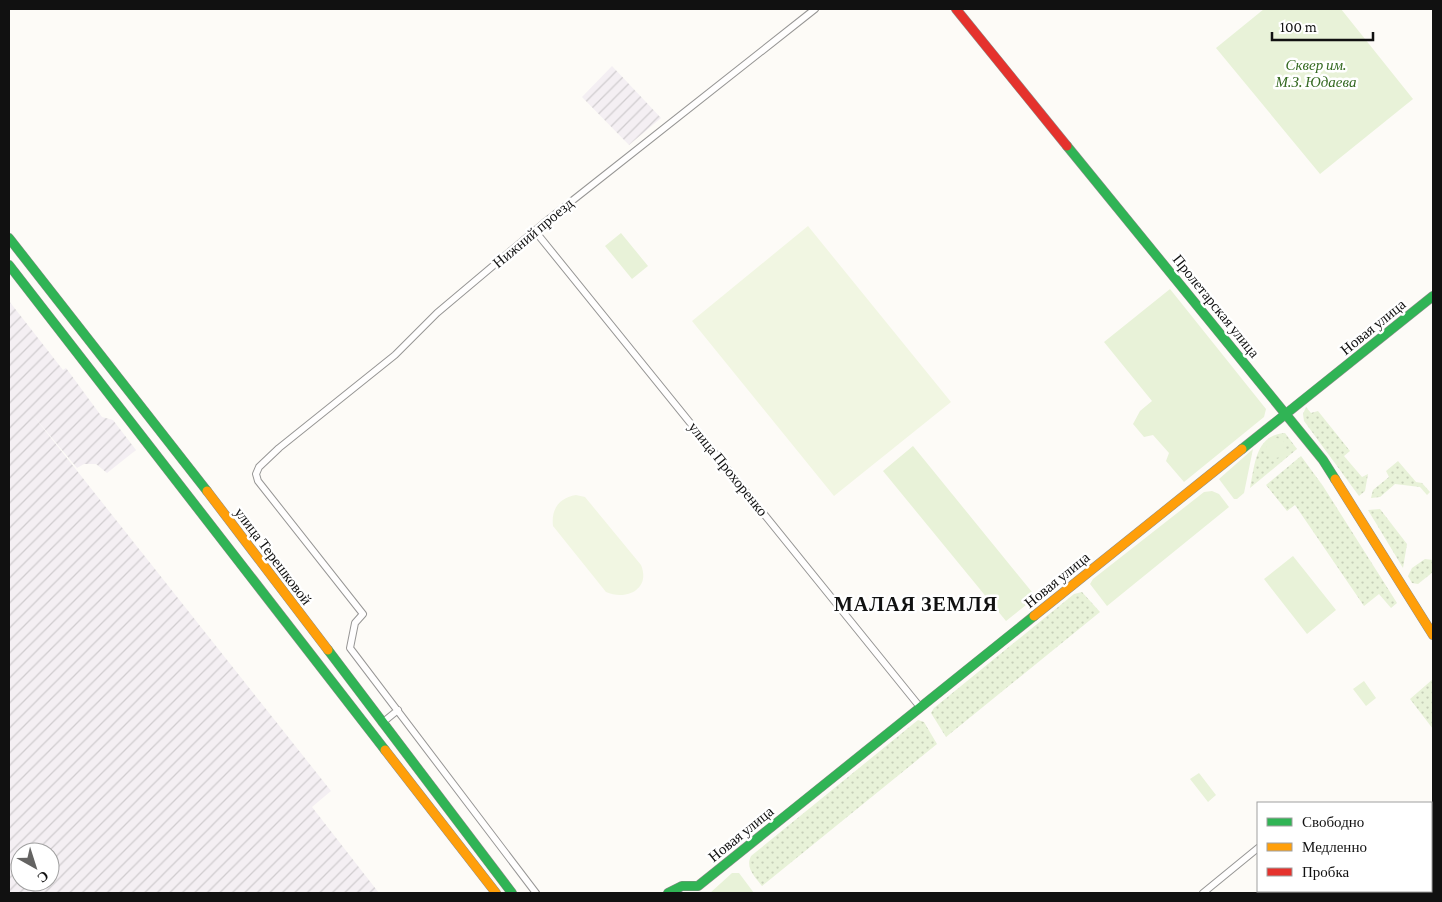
<svg xmlns="http://www.w3.org/2000/svg" width="1442" height="902" viewBox="0 0 1442 902" font-family="'Crimson Pro',serif">
  <defs>
    <pattern id="industrial-furrows" width="10" height="10" patternUnits="userSpaceOnUse" patternTransform="scale(1.25)"><rect width="10" height="10" fill="#f4eff3"/><path d="M-1 1l2-2M0 10L10 0M9 11l2-2" fill="none" stroke="#d0cccf"/></pattern>
    <pattern id="grass-dots" width="8" height="8" patternUnits="userSpaceOnUse" patternTransform="scale(1.25)"><rect width="8" height="8" fill="#e8f2d8"/><path d="M2 2h.1M6 6h.1" fill="none" stroke="#c6ceb8" stroke-width="1.8" stroke-linecap="round"/></pattern>
  </defs>
  <rect width="100%" height="100%" fill="#fdfbf7"/>
  <path fill="url(#industrial-furrows)" fill-rule="evenodd" d="M612,66L661,118L629,145L582,97Z
    M9,301L63,370L66,368L102,417L113,420L136,450L107,473L96,464H84L77,468L32,414L331,791L312,807L379,893H9ZM20,852H50V882H20Z"/>
  <path fill="url(#grass-dots)" d="M1306,407L1311,413L1318,411L1350,451L1344,456L1362,477L1368,474L1365,491L1359,496L1304,421L1303,414Z
    M1285,433L1297,449L1250,488C1255,465 1255,435 1285,433Z
    M1301,456L1323,486L1397,603L1391,608L1379,594L1364,606L1295,505L1287,511L1266,485Z
    M1398,461L1416,482L1422,483L1430,492L1427,495L1420,487L1395,484L1380,497L1371,498L1373,490L1389,477L1386,471Z
    M1380,509L1407,544L1403,568L1368,510Z
    M1425,559L1433,560V572L1418,584L1412,583L1408,576L1412,568Z
    M1082,592L1100,612L946,737L931,713L934,708L1074,594Z
    M1433,679V729L1410,699Z
    M918,720L924,722L937,744L762,886C755,877 745,868 751,856Z"/>
  <path fill="#e8f2d8" d="M1264,9H1341L1413,99L1320,174L1216,48Z
    M621,233L648,266L632,279L605,246Z
    M1170,289L1266,409L1264,417L1184,482L1166,461L1169,453L1153,435L1144,437L1133,424L1140,411L1152,401L1104,342Z
    M1266 448a10 10 0 1 1 20 0a10 10 0 1 1-20 0Z
    M913,446L1036,597L1006,621L883,471Z
    M1253,449L1244,493L1237,499H1234L1219,479Z
    M1212,491L1219,494L1229,507L1107,606L1090,584L1093,579L1204,492Z
    M1293,556L1336,610L1307,634L1264,579Z
    M1364,681L1376,698L1366,706L1353,689Z
    M1199,773L1216,795L1208,802L1190,779Z
    M732,873H739L754,893H710Z"/>
  <path fill="#f1f6e2" d="M808,226L951,402L834,496L692,321Z
    M576,495L585,497L641,565C651,589 626,601 606,592L553,526C551,509 559,498 576,495Z"/>
  <g fill="none" stroke-linecap="round" stroke-linejoin="round">
    <g stroke="#979695" stroke-width="8">
      <path id="street" d="M535,231L920,707
        M382,723L398,710
        M536,893L350,648L355,623L363,614L258,481L256,474L259,467L279,448L395,355L437,313L544,223L815,9
        M1203,893L1258,848"/>
    </g>
    <g stroke="#8e8d8b" stroke-width="10">
      <path id="fast" d="M1067,146L1323,460L1335,479
        M9,238L207,491
        M9,265L385,750
        M1242,449L1433,296
        M328,650L512,893
        M668,893L682,886H698L1034,616"/>
    </g>
    <g stroke="#8e8d8b" stroke-width="10">
      <path id="slow" d="M1335,479L1433,635
        M207,491L328,650
        M1034,616L1242,449
        M385,750L496,893"/>
    </g>
    <g stroke="#8e8d8b" stroke-width="10">
      <path id="jam" d="M956,9L1067,146"/>
    </g>
    <use href="#street" stroke="#fffefe" stroke-width="6"/>
    <use href="#fast" stroke="#30b455" stroke-width="9"/>
    <use href="#slow" stroke="#ff9f0a" stroke-width="9"/>
    <use href="#jam" stroke="#e5322d" stroke-width="9"/>
  </g>
  <g text-anchor="middle" stroke-width="5" stroke-linejoin="round" paint-order="stroke">
    <g font-size="15" font-style="italic" fill="#346921" stroke="#fff">
      <text x="1316" y="70">Сквер им.<tspan x="1316" dy="17">М.З. Юдаева</tspan></text>
    </g>
    <g font-size="15" fill="#111" stroke="#fff">
      <text transform="translate(533 233) rotate(-40)" y="5">Нижний проезд</text>
      <text transform="translate(1216 306) rotate(51)" y="5">Пролетарская улица</text>
      <text transform="translate(1373 327) rotate(-39)" y="5">Новая улица</text>
      <text transform="translate(728 469) rotate(51)" y="5">улица Прохоренко</text>
      <text transform="translate(273 556) rotate(53)" y="5">улица Терешковой</text>
      <text transform="translate(1057 580) rotate(-39)" y="5">Новая улица</text>
      <text transform="translate(741 834) rotate(-39)" y="5">Новая улица</text>
    </g>
    <g font-size="20" font-weight="bold" letter-spacing="1" fill="#111" stroke="#fff">
      <text x="916" y="611">МАЛАЯ ЗЕМЛЯ</text>
    </g>
  </g>
  <rect width="1442" height="902" fill="none" stroke="#111111" stroke-width="20"/>
  <rect x="1257" y="802" width="175" height="90" fill="#ffffff" stroke="#a0a0a0"/>
  <rect x="1267" y="818" width="25" height="8" fill="#30b455" stroke="#a0a0a0"/>
  <text x="1302" y="827" font-size="15" fill="#111111">Свободно</text>
  <rect x="1267" y="843" width="25" height="8" fill="#ff9f0a" stroke="#a0a0a0"/>
  <text x="1302" y="852" font-size="15" fill="#111111">Медленно</text>
  <rect x="1267" y="868" width="25" height="8" fill="#e5322d" stroke="#a0a0a0"/>
  <text x="1302" y="877" font-size="15" fill="#111111">Пробка</text>
  <g transform="translate(35 867) rotate(141)"><circle r="24" fill="#ffffff" stroke="#a0a0a0"/>
  <path d="M0-4L9 19L0 12L-9 19Z" fill="#646362"/>
  <text y="-8" font-size="14" font-weight="bold" text-anchor="middle" fill="#111111">С</text>
  </g>
  <path d="M1272 32v8h101v-8" fill="none" stroke="#111111" stroke-width="2.5"/>
  <text x="1280" y="32" font-size="15" fill="#111111" stroke="#ffffff" stroke-width="4" paint-order="stroke">100 m</text>
</svg>
